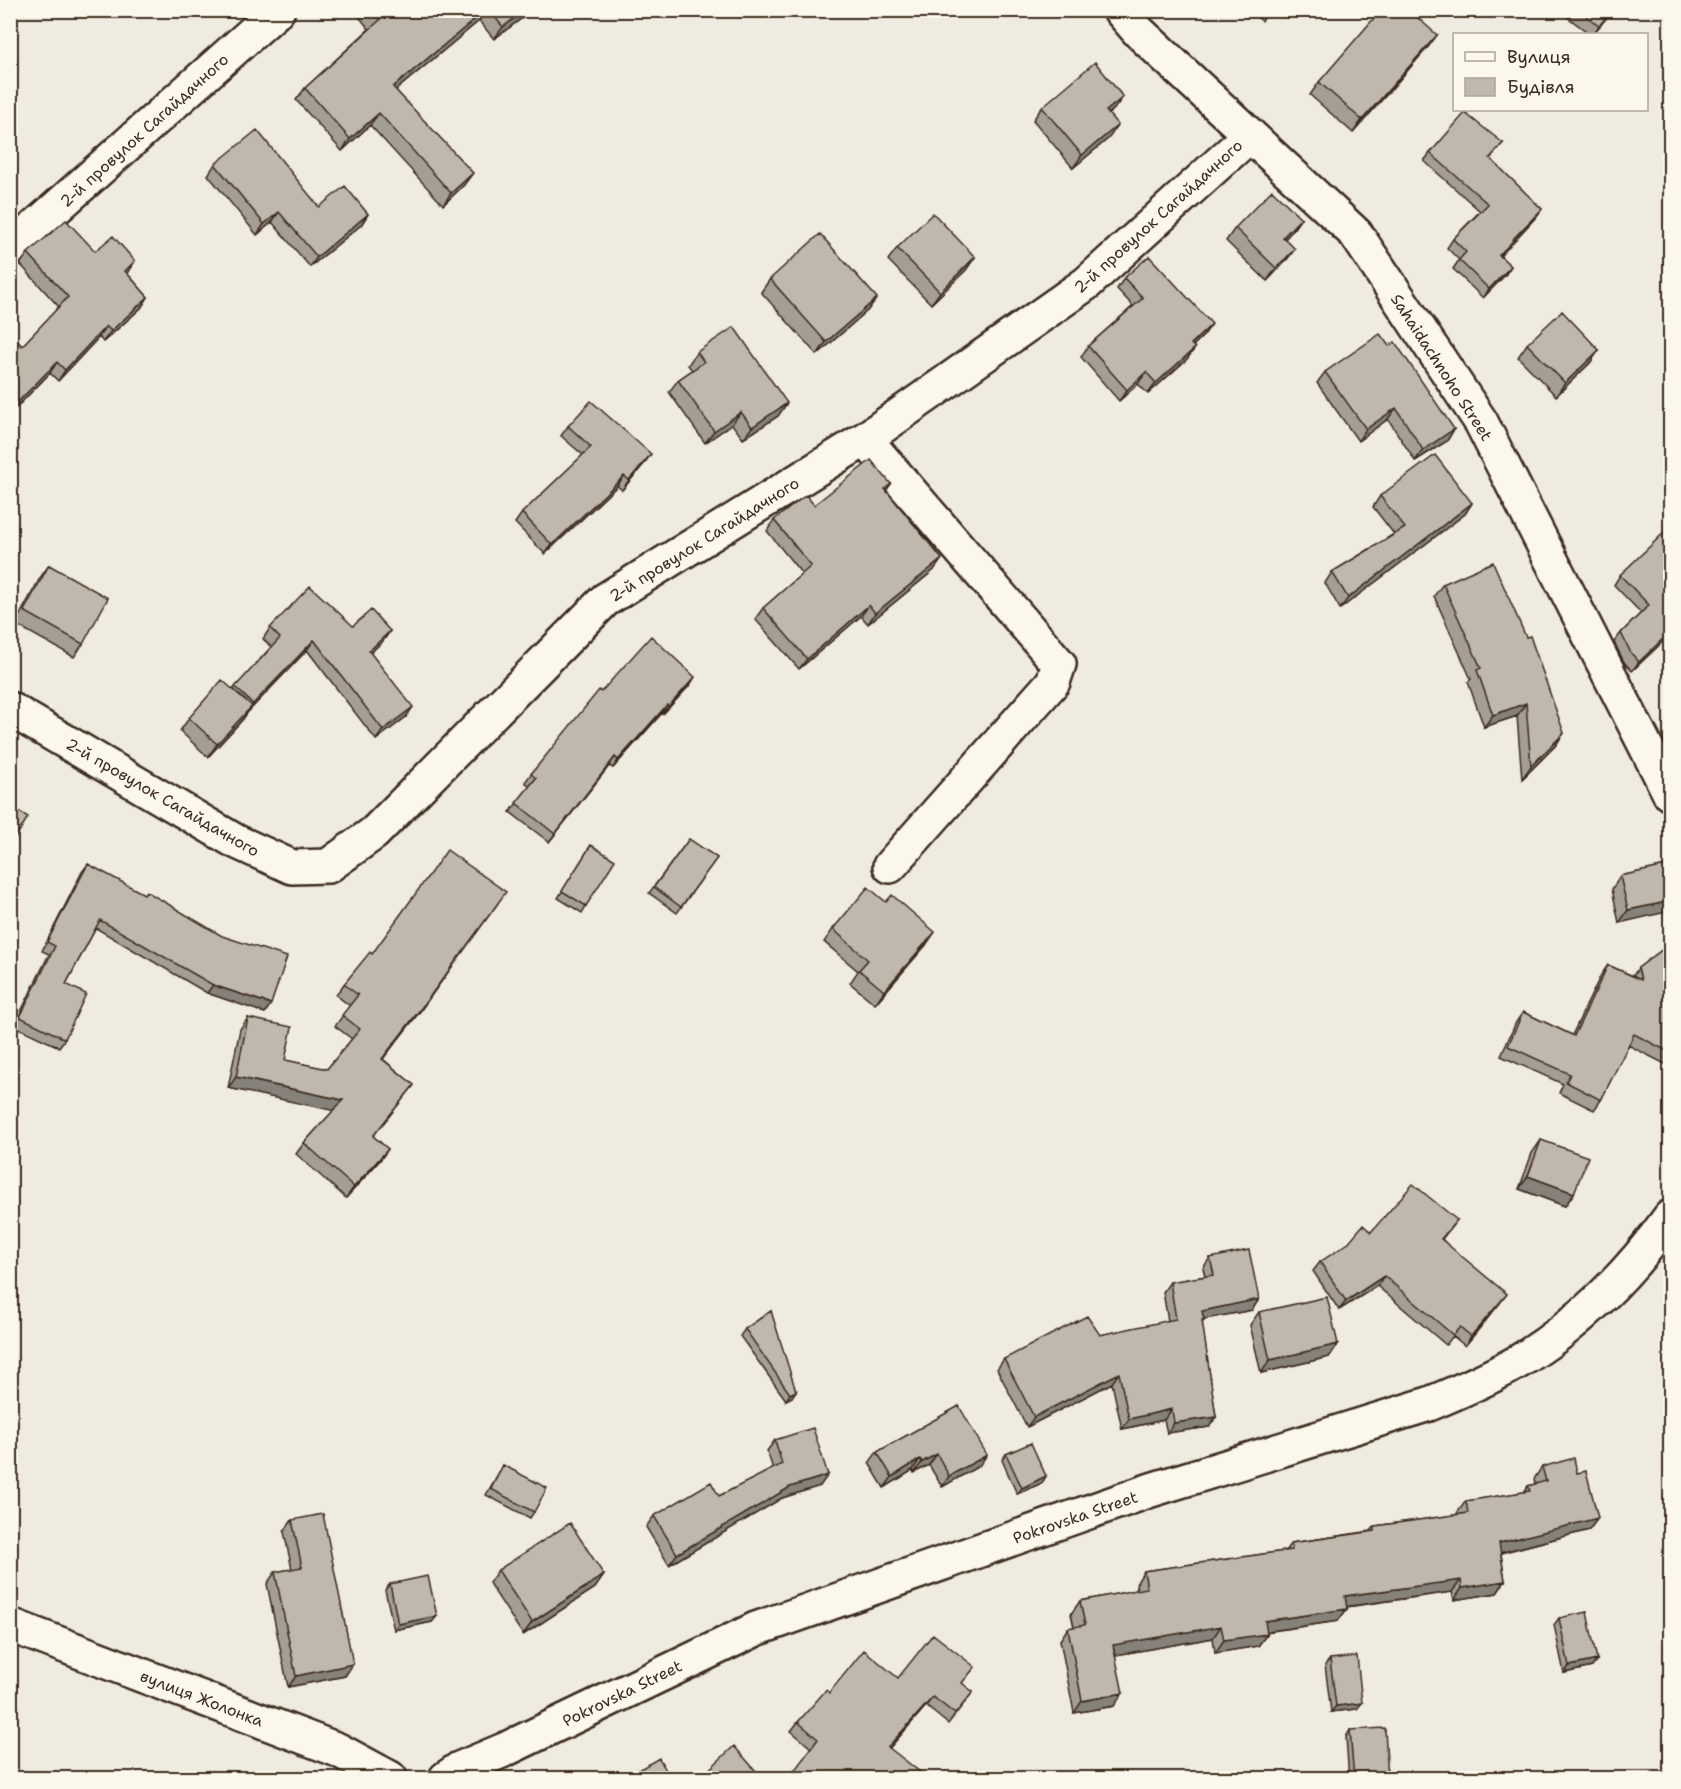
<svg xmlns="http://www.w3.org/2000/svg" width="1681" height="1789" viewBox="0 0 1681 1789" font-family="'Shantell Sans',sans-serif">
  <rect width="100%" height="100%" fill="#f0ebe0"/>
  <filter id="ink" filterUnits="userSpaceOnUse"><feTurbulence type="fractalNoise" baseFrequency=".0167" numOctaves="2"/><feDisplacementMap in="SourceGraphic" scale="12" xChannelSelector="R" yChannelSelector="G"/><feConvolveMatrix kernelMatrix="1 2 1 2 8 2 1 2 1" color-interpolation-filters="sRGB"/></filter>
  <g filter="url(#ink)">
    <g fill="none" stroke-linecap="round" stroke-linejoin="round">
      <g stroke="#3b2a1e" stroke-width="38">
        <path id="minor" d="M1120,10L1139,32L1356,234L1481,422L1670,794
          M10,249L278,10
          M865,439L1059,664L1053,682L890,866
          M10,709L235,841L292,867L328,866L374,833L605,600L865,439L1087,283L1250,135
          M10,1625L338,1750L390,1778
          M446,1778L459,1769L504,1750L756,1629L1151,1490L1429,1404C1458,1392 1488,1379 1516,1363C1576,1328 1630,1273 1670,1217"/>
      </g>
      <use href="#minor" stroke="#fbf7ec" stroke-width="33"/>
    </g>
    <path fill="#a59e95" stroke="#3b2a1e" stroke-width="1.5" d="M358,10H533L494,39L479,21L396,90L464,185L443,205L370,125L342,151L296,100L305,88L369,29L356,13Z
      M1247,10H1270L1262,21Z
      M1564,10H1613L1593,34H1590L1562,13Z
      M1437,35L1428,47L1353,133L1310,95L1319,82Z
      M1123,97L1114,109L1109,114V138L1073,168L1033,120L1042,107Z
      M1503,143L1490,159L1542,209L1536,217L1511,243L1500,256L1511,266L1505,275L1483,298L1453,269L1459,260L1447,248L1453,239L1480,211L1424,161L1430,153Z
      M215,164L319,207L368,214L361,225L310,267L272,222L257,235L208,175Z
      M1301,218L1292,231L1285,239L1286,261L1267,281L1226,241L1235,228Z
      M897,248L975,257L966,270L931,304L888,260Z
      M95,251L127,273L148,297L141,308L103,342L99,337L58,381L50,373L10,414V333L22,346L59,307L20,264L28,253Z
      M1124,278L1204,335L1193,346L1195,348L1187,359L1148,394L1138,384L1119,401L1081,357L1088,346L1133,306L1117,289Z
      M770,279L868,310L817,355L761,292Z
      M1527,344L1599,350L1590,363L1556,396L1518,357Z
      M1389,346L1454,429L1447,441L1415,461L1388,419L1358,441L1317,383L1325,372Z
      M697,352L787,403L778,416L743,439L732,424L705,443L669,392L678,380L692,370L688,365Z
      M568,426L644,464L622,490L617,486L545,554L515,523L522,513L583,455L561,436Z
      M891,484L886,491L934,570L868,624L861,616L799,669L755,619L763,608L802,574L767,531L774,520L814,505Z
      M1380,496L1472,503L1465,514L1340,609L1325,583L1332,572L1394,534L1373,507Z
      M1671,529V634L1632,671L1624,662L1614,642L1621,633L1641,613L1614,585L1620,575Z
      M49,565L83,644L74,657L15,624L40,578Z
      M1443,584L1564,733L1555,746L1522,779L1517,716L1484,727L1468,682L1471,679L1434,596Z
      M353,626L390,631L383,641L370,653L406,717L376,740L307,650L247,713L243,719L208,757L180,731L189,718L233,690L271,647L263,639L270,628Z
      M690,685L663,714L662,713L613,768L609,766L549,842L510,812L530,786L525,782L531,774L601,692Z
      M689,839L717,858L677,913L649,893Z
      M591,845L586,906L582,913L558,898Z
      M88,864L265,1013L207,993L96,928L66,984L65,1039L59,1047L14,1026L49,954L42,951L82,872Z
      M1671,865L1619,923L1612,889L1620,876Z
      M886,902L926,945L875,1004L850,983L858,971L824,942L833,929Z
      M1671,943V1067L1628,1045L1601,1100L1594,1110L1559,1093L1563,1084L1501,1056L1516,1022L1523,1012L1572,1035L1601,975L1608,965L1633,976L1638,968Z
      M344,984L421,1010L383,1059L414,1085L373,1136L388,1149L380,1160L346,1198L296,1154L304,1143L334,1110L228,1088L240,1029L248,1018L285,1060L327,1069L352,1039L335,1026L350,1006L336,995Z
      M1541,1140L1574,1193L1565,1206L1519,1189L1532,1153Z
      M1457,1220L1442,1239L1500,1303L1465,1346L1453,1336L1446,1345L1377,1286L1339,1310L1313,1271L1320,1262L1371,1232Z
      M1210,1258L1259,1299L1252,1310L1204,1319L1202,1323L1216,1417L1209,1427L1167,1433L1164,1420L1122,1429L1112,1383L1027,1427L997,1369L1004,1359L1100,1335L1168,1321L1163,1292L1170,1282L1205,1276L1203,1268Z
      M771,1311L792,1397L786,1400L740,1336L745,1329Z
      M1259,1312L1338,1344L1329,1357L1261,1373L1250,1325Z
      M959,1406L979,1466L942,1487L929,1465L914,1473L913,1470L884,1488L869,1463L877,1452Z
      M775,1440L820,1486L782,1498L669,1565L646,1527L654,1516L719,1496L773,1469L767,1451Z
      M1006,1454L1046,1476L1042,1483L1017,1494L1002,1460Z
      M503,1465L534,1512L530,1518L486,1495L499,1472Z
      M1542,1467L1577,1473L1598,1518L1589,1530L1501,1553L1505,1581L1497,1593L1454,1600L1452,1592L1347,1607V1609L1338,1621L1266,1632L1267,1634L1258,1646L1215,1653L1213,1638L1115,1655L1114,1706L1074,1713L1060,1640L1068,1628L1074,1627L1071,1614L1080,1601L1137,1590L1136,1584L1144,1571L1285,1551L1291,1543L1371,1531L1375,1526L1457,1515V1513L1466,1501L1524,1492L1528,1486L1535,1484L1534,1479Z
      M292,1520L353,1664L345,1676L288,1687L267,1584L275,1572L292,1569L284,1532Z
      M498,1570L604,1575L595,1588L523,1635L489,1583Z
      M390,1584L437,1616L432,1622L394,1630L385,1590Z
      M1559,1618L1597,1660L1592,1667L1564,1673L1554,1625Z
      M1330,1659L1357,1709L1331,1712L1325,1665Z
      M898,1678L962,1684L973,1692L948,1724L926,1706L889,1748H811L791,1731L798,1722L829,1693Z
      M1350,1730L1388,1779H1349L1346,1737Z"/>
    <path fill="#868179" stroke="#3b2a1e" stroke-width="1.5" d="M486,10L479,21L385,99L393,87Z
      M525,10H533L494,39L503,27Z
      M1612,10H1613L1593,34L1599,26Z
      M1437,35L1428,47L1353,133L1362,120Z
      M1123,97L1114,109L1097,124L1106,111Z
      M379,113L370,125L342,151L350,139Z
      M1118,125L1109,138L1073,168L1082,155Z
      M473,173L464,185L443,205L451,193Z
      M1542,209L1536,217L1493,264L1512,240Z
      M279,212L272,222L257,235L264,224Z
      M368,214L361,225L310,267L317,257Z
      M1301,218L1292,231L1274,250L1283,237Z
      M1295,249L1286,261L1267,281L1276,268Z
      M975,257L966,270L931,304L940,292Z
      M135,261L128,272L118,282L125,271Z
      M1511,266L1505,275L1483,298L1489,289Z
      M148,297L141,308L103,342L111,331Z
      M877,298L868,310L817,355L826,342Z
      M1212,324L1204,335L1183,355L1191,344Z
      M106,326L99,337L58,381L65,370Z
      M1195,348L1187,359L1148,394L1156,383Z
      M1599,350L1590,363L1556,396L1565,383Z
      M57,362L50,373L10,414V410Z
      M1146,372L1138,384L1119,401L1127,390Z
      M787,403L778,416L743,439L752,427Z
      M1396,408L1388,419L1358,441L1366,429Z
      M741,412L732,424L705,443L714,431Z
      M1454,429L1447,441L1415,461L1423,450Z
      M651,454L644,464L622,490L629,480Z
      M624,476L617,486L545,554L552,545Z
      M1472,503L1465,514L1340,609L1348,598Z
      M942,559L934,570L868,624L875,613Z
      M869,605L861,616L799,669L807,659Z
      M390,631L383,641L362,661L369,651Z
      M1671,631V634L1632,671L1639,662Z
      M314,640L307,650L247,713L243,719L208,757L217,744L253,704Z
      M695,677L690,685L663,714L669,706Z
      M1526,703L1517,716L1484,727L1493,715Z
      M667,705L662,713L613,768L618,760Z
      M413,707L406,717L376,740L383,730Z
      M1564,733L1555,746L1522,779L1531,766Z
      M615,757L609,766L549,842L555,834Z
      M1671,901V911L1619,923L1628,910Z
      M498,903L421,1010L374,1069Z
      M935,932L926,945L875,1004L884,991Z
      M213,985L271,1004L265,1013L207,993Z
      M236,1077L343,1100L335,1111L228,1088Z
      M388,1149L380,1160L346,1198L354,1187Z
      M1528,1176L1574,1193L1565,1206L1519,1189Z
      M1384,1276L1377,1286L1339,1310L1346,1301Z
      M1507,1294L1500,1303L1465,1346L1471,1336Z
      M1259,1299L1252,1310L1195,1321L1202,1311Z
      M1338,1344L1329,1357L1261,1373L1270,1360Z
      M1119,1373L1112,1383L1027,1427L1034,1417Z
      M796,1391L792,1397L786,1400L790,1394Z
      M1172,1409L1164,1420L1122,1429L1129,1419Z
      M1216,1417L1209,1427L1167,1433L1174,1423Z
      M937,1454L929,1465L914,1473L922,1462Z
      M987,1455L979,1466L942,1487L949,1476Z
      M920,1459L913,1470L884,1488L892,1477Z
      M828,1475L820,1486L782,1498L669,1565L677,1554L790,1487Z
      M1046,1476L1042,1483L1017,1494L1022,1488Z
      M1598,1518L1589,1530L1491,1555L1499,1543Z
      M604,1575L595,1588L523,1635L532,1622Z
      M1461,1580L1452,1592L1336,1608L1345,1596Z
      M1505,1581L1497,1593L1454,1600L1462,1588Z
      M1347,1609L1338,1621L1256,1633L1265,1621Z
      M437,1616L432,1622L394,1630L398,1624Z
      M1221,1626L1213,1638L1105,1657L1113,1645Z
      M1267,1634L1258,1646L1215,1653L1224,1640Z
      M1597,1660L1592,1667L1564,1673L1569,1666Z
      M353,1664L345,1676L288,1687L296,1676Z
      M1123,1693L1114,1706L1074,1713L1082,1701Z
      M933,1697L926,1706L882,1757L888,1747Z
      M1362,1703L1357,1709L1331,1712L1336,1706Z"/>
    <path fill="#c0b8ad" stroke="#3b2a1e" stroke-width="1.5" d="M372,10H486L393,87L473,173L451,193L379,113L350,139L305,88L380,20Z
      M489,10H525L503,27Z
      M1381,10H1409L1437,35L1362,120L1319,82Z
      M1579,10H1612L1599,26Z
      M1095,62L1123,97L1106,111L1118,125L1082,155L1042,107Z
      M1465,113L1503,143L1490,158L1542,209L1512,240L1513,241L1499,255L1511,266L1489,289L1459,260L1466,252L1453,239L1488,204L1430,153Z
      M257,130L319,207L345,186L368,214L317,257L279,212L264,224L215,164Z
      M1272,190L1301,218L1283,237L1295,249L1276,268L1235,228Z
      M933,213L975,257L940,292L897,248Z
      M66,220L95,251L113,236L135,261L125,271L148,297L111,331L106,326L65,370L57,362L10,410V333L22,346L68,297L28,253Z
      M820,234L877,298L826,342L770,279Z
      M1149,256L1212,324L1191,344L1195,348L1156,383L1146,372L1127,390L1088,346L1143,298L1124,278Z
      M1562,311L1599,350L1565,383L1527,344Z
      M734,327L787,403L752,427L741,412L714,431L678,380L704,362L697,352Z
      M1380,334L1389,346L1395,342L1454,429L1423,450L1396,408L1366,429L1325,372Z
      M591,401L651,454L629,480L624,476L552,545L522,513L591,447L568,426Z
      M1435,455L1472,503L1348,598L1332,572L1405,528L1380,496Z
      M871,460L891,484L885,489L942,559L875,613L869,605L807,659L763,608L811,566L774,520L806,495L814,505Z
      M1669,528L1671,529V631L1639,662L1631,653L1621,633L1649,605L1620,575Z
      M1493,562L1526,637L1530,636L1564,733L1531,766L1526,703L1493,715L1477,670L1481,668L1443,584Z
      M49,565L108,598L83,644L24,611Z
      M310,586L353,626L371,610L390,631L369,651L413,707L383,730L314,640L253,704L235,687L280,638L270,628Z
      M651,636L695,677L669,706L667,705L618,760L615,757L555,834L516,803L536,778L531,774L599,690L601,692Z
      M222,680L252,706L217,744L189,718Z
      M10,806L28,817L10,847Z
      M689,839L717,858L681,907L654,887Z
      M591,845L615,860L586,906L562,891Z
      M447,850L506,892L428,999L382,1059L414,1085L373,1136L388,1149L354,1187L304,1143L343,1100L236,1077L248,1018L292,1027L285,1060L327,1069L360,1029L342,1015L358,995L344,984L370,952L372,954Z
      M88,864L144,894L146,891L222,936L287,957L271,1004L213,985L100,920L66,984L86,994L65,1039L20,1017L55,946L47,942Z
      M1671,865V901L1628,910L1620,876Z
      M868,887L886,902L892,895L935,932L884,991L859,970L868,960L833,929Z
      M1671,943V1053L1634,1034L1601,1100L1566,1082L1570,1074L1508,1046L1523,1012L1574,1036L1608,965L1641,980L1638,968Z
      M1541,1140L1588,1157L1574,1193L1528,1176Z
      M1413,1184L1457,1220L1441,1239L1507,1294L1471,1336L1460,1327L1453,1335L1384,1276L1346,1301L1320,1262L1347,1244L1363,1225L1371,1232Z
      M1249,1250L1259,1299L1202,1311L1204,1320H1202L1216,1417L1174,1423L1172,1409L1129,1419L1119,1373L1034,1417L1004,1359L1087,1316L1100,1335L1176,1319L1170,1282L1214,1275L1210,1258Z
      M1327,1297L1338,1344L1270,1360L1259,1312Z
      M771,1311L796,1391L790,1394L745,1329Z
      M959,1406L987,1455L949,1476L937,1454L922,1462L920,1459L892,1477L877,1452Z
      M813,1428L828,1475L790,1487L677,1554L654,1516L711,1482L719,1496L782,1464L775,1440Z
      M1031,1443L1046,1476L1022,1488L1006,1454Z
      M1574,1458L1577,1473L1586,1471L1598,1518L1499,1543L1505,1581L1462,1588L1461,1580L1345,1596L1347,1609L1265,1621L1267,1634L1224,1640L1221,1626L1113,1645L1123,1693L1082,1701L1068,1628L1085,1625L1080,1601L1147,1588L1144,1571L1292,1550L1291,1543L1375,1531V1526L1468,1513L1466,1501L1530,1491L1528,1486L1546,1481L1542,1467Z
      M503,1465L547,1488L534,1512L491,1489Z
      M323,1514L353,1664L296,1676L275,1572L302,1567L292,1520Z
      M570,1523L604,1575L532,1622L498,1570Z
      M428,1576L437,1616L398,1624L390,1584Z
      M1587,1612L1597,1660L1569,1666L1559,1618Z
      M933,1634L975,1667L962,1683L973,1692L955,1714L933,1697L888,1747L929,1779H788L818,1739L798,1722L826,1690L829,1693L864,1650L898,1678Z
      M1357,1656L1362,1703L1336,1706L1330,1659Z
      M1385,1728L1388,1779H1354L1350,1730Z
      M734,1746L763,1779H699Z
      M659,1758L671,1779H623Z"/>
  </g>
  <g text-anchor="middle" stroke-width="6" stroke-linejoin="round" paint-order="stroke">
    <g font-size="16" fill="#3b2a1e" stroke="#fbf7ec">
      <text transform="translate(144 130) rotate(-42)" y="6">2-й провулок Сагайдачного</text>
      <text transform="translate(1158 216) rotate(-42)" y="6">2-й провулок Сагайдачного</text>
      <text transform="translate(1442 367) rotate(57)" y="6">Sahaidachnoho Street</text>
      <text transform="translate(704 539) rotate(-32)" y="6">2-й провулок Сагайдачного</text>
      <text transform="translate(163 797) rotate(30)" y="6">2-й провулок Сагайдачного</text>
      <text transform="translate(1075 1517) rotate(-19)" y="6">Pokrovska Street</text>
      <text transform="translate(622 1693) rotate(-26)" y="6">Pokrovska Street</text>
      <text transform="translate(202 1698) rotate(21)" y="6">вулиця Жолонка</text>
    </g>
  </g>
  <rect width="1681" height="1789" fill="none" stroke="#fbf7ec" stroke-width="36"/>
  <rect x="18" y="18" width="1645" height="1753" fill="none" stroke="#3b2a1e" stroke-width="2" filter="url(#ink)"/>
  <rect x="1453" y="33" width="195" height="78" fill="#fbf7ec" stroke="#aea59a" stroke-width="1.5"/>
  <rect x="1465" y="52" width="30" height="9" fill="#fbf7ec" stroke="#aea59a" stroke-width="1.5"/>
  <text x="1507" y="63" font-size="18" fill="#3b2a1e">Вулиця</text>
  <rect x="1465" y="78" width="30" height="18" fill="#c0b8ad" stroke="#aea59a" stroke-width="1.5"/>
  <text x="1507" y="93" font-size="18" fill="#3b2a1e">Будівля</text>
</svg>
